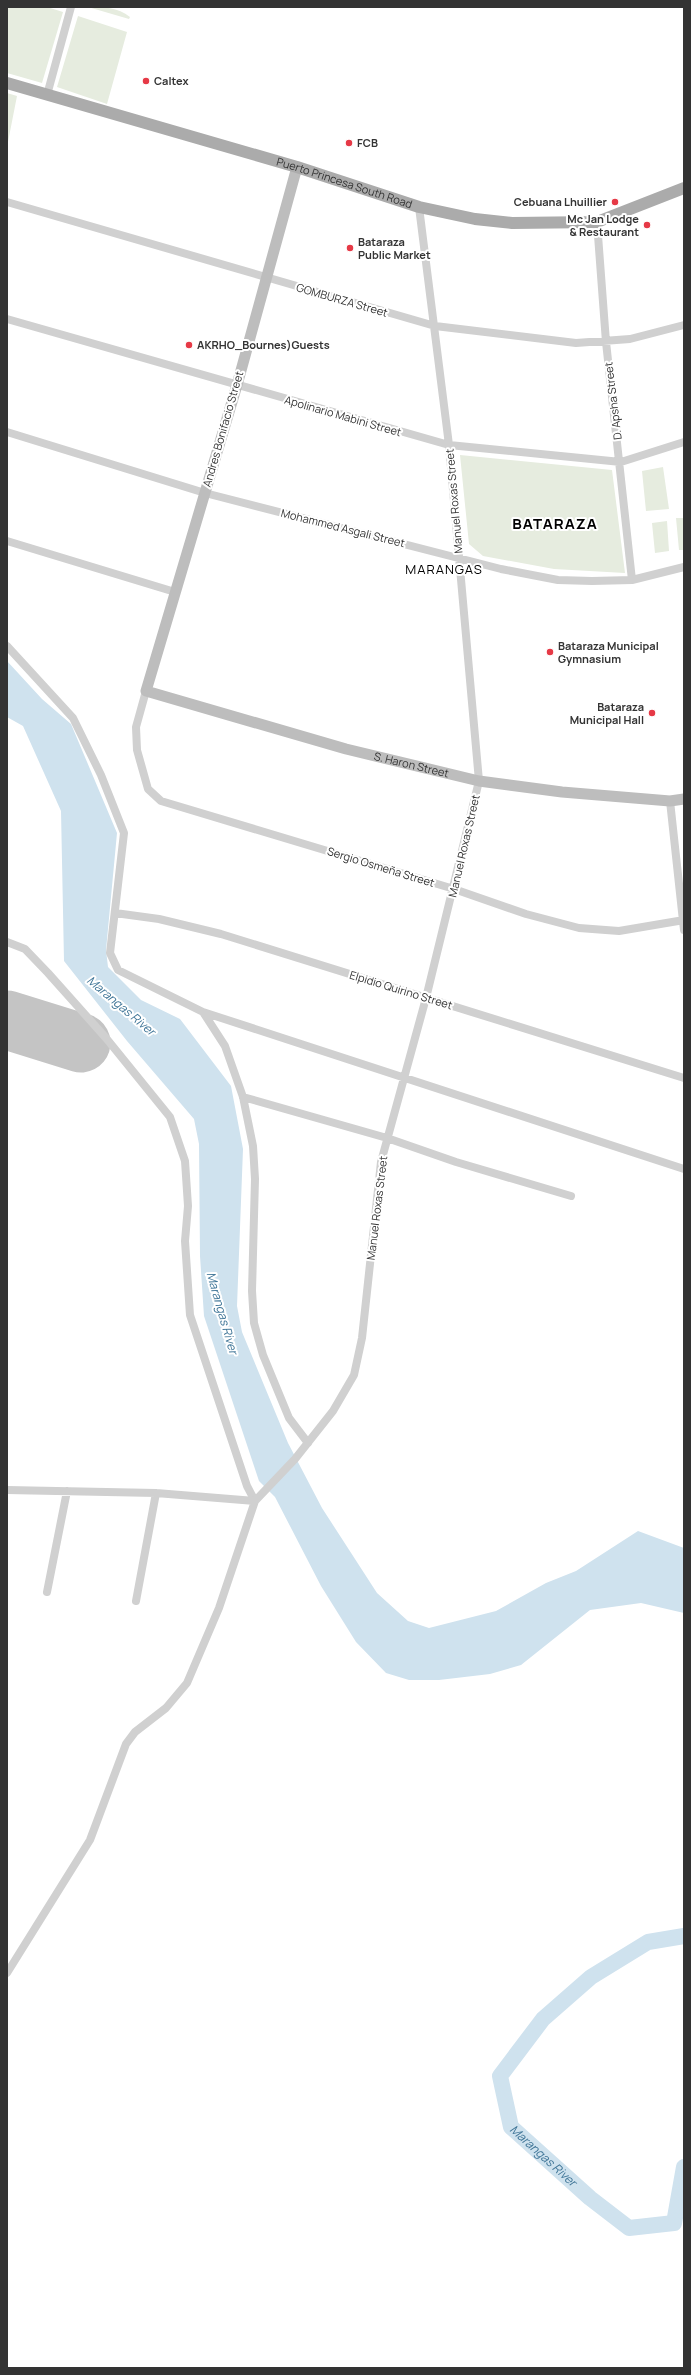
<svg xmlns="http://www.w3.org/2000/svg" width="691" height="2375" viewBox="0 0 691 2375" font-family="Manrope,sans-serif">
  <rect width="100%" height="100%" fill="#fff"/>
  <path fill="#e6ecdf" d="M7,7H47L63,12L42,83L7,73Z
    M88,7C103,7 118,7 130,17L129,19Z
    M78,16L127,32L107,104L57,87Z
    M7,93L17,96L7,147Z
    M460,455L612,470L625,573L554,569L483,556L469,544Z
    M663,467L669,509L646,511L642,471Z
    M676,518H684V550H679Z
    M667,521L669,551L655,553L652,523Z"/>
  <path fill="#cfe2ee" d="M7,661L42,699L71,724L117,833L106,950L108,967L141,1000L180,1019L231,1086L243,1149L237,1306L242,1332L288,1443L322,1508L377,1593L408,1621L429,1628L496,1611L546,1583L576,1571L638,1531L684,1548V1613L641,1603L590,1610L521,1665L490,1674L439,1680H409L386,1673L356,1642L321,1586L275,1497L259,1481L204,1316L200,1256L199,1144L194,1119L127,1041L64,961L61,811L23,726L7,717Z"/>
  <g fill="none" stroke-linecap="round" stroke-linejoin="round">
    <path stroke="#cfe2ee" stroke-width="16" id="s1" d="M684,1936L648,1942L591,1977L543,2019L500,2076L511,2127L590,2198L629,2228L674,2223L684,2167"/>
    <path stroke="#c4c4c4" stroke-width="59" d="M7,1020L81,1043"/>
    <path stroke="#d0d0d0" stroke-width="8" d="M47,95L71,7
      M7,202L435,326L576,343L630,339L684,325
      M597,222L606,342L632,580
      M7,319L449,445L621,462L684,442
      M7,432L205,493L501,569L558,580L592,581L632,580L684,567
      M7,541L175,592
      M7,646L73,718L101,775L124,833L110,953L118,970L203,1012L225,1046L243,1097L253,1146L255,1179L252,1291L254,1323L263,1355L289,1418L308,1443
      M146,691L136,727L137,750L148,789L161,801L454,889L526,914L579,928L619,931L684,920
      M670,801L684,930
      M115,913L159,919L221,934L684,1078
      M7,942L25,949L48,973L106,1038L170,1117L185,1161L188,1206L185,1241L190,1315L247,1486L255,1501
      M203,1012L684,1169
      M243,1097L387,1138L456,1162L571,1196
      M7,1490L156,1493L255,1501
      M47,1592L67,1491
      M136,1601L156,1493
      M7,1973L90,1840L126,1744L135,1732L166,1708L187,1683L219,1608L255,1501L295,1459L333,1411L354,1375L362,1338L381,1162L426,998L479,781L449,445L419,207"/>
    <path stroke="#bdbdbd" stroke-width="11" id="s2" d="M297,167L237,385L146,691L346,749L479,781L562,792L670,801L684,799"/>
    <path stroke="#ababab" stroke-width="12" id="s3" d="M7,83L297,167L419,207L475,219L512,223L597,222L684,188"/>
  </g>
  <g fill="#e63946" stroke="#fff" stroke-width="1.5">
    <circle cx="146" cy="81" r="4"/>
    <circle cx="349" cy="143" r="4"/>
    <circle cx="615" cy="202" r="4"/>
    <circle cx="647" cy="225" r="4"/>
    <circle cx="350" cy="248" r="4"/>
    <circle cx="189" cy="345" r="4"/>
    <circle cx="550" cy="652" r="4"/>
    <circle cx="652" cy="713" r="4"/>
  </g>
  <g text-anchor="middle" stroke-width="4" stroke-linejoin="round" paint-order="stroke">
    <g font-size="11" font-weight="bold" fill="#333" stroke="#fff" text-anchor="start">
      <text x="154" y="85">Caltex</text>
      <text x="357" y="147">FCB</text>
      <text x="607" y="206" text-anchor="end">Cebuana Lhuillier</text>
      <text x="639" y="223" text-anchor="end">Mc Jan Lodge<tspan x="639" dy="13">&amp; Restaurant</tspan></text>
      <text x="358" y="246">Bataraza<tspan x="358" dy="13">Public Market</tspan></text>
      <text x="197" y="349">AKRHO_Bournes)Guests</text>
      <text x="558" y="650">Bataraza Municipal<tspan x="558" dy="13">Gymnasium</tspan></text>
      <text x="644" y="711" text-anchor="end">Bataraza<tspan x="644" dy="13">Municipal Hall</tspan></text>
    </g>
    <g font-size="11" fill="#333" stroke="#fff">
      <text dy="4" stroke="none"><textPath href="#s3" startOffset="352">Puerto Princesa South Road</textPath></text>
      <text transform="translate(342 300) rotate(16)" y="4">GOMBURZA Street</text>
      <text transform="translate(613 401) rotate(-97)" y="4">D. Apsha Street</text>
      <text transform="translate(343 416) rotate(16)" y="4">Apolinario Mabini Street</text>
      <text transform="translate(223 429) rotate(-74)" y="4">Andres Bonifacio Street</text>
      <text transform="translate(454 501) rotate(-95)" y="4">Manuel Roxas Street</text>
      <text transform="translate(343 528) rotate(14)" y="4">Mohammed Asgali Street</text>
      <text dy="4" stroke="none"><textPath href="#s2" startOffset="821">S. Haron Street</textPath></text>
      <text transform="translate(464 846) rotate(-77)" y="4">Manuel Roxas Street</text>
      <text transform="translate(381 867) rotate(17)" y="4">Sergio Osmeña Street</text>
      <text transform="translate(401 990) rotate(17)" y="4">Elpidio Quirino Street</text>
      <text transform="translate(377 1208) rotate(-83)" y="4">Manuel Roxas Street</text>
    </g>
    <g font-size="12" font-style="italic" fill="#3f7597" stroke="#fff">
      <text transform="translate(121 1006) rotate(40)" y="4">Marangas River</text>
      <text transform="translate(222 1313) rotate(74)" y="4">Marangas River</text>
      <text dy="4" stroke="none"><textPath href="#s1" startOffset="334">Marangas River</textPath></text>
    </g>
    <g font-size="13" letter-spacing="1" fill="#000" stroke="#fff">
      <text x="444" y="574">MARANGAS</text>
    </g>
    <g font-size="15" font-weight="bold" letter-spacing="1" fill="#000" stroke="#fff">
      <text x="555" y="529">BATARAZA</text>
    </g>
  </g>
  <rect width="691" height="2375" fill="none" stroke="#333333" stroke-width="16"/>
</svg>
